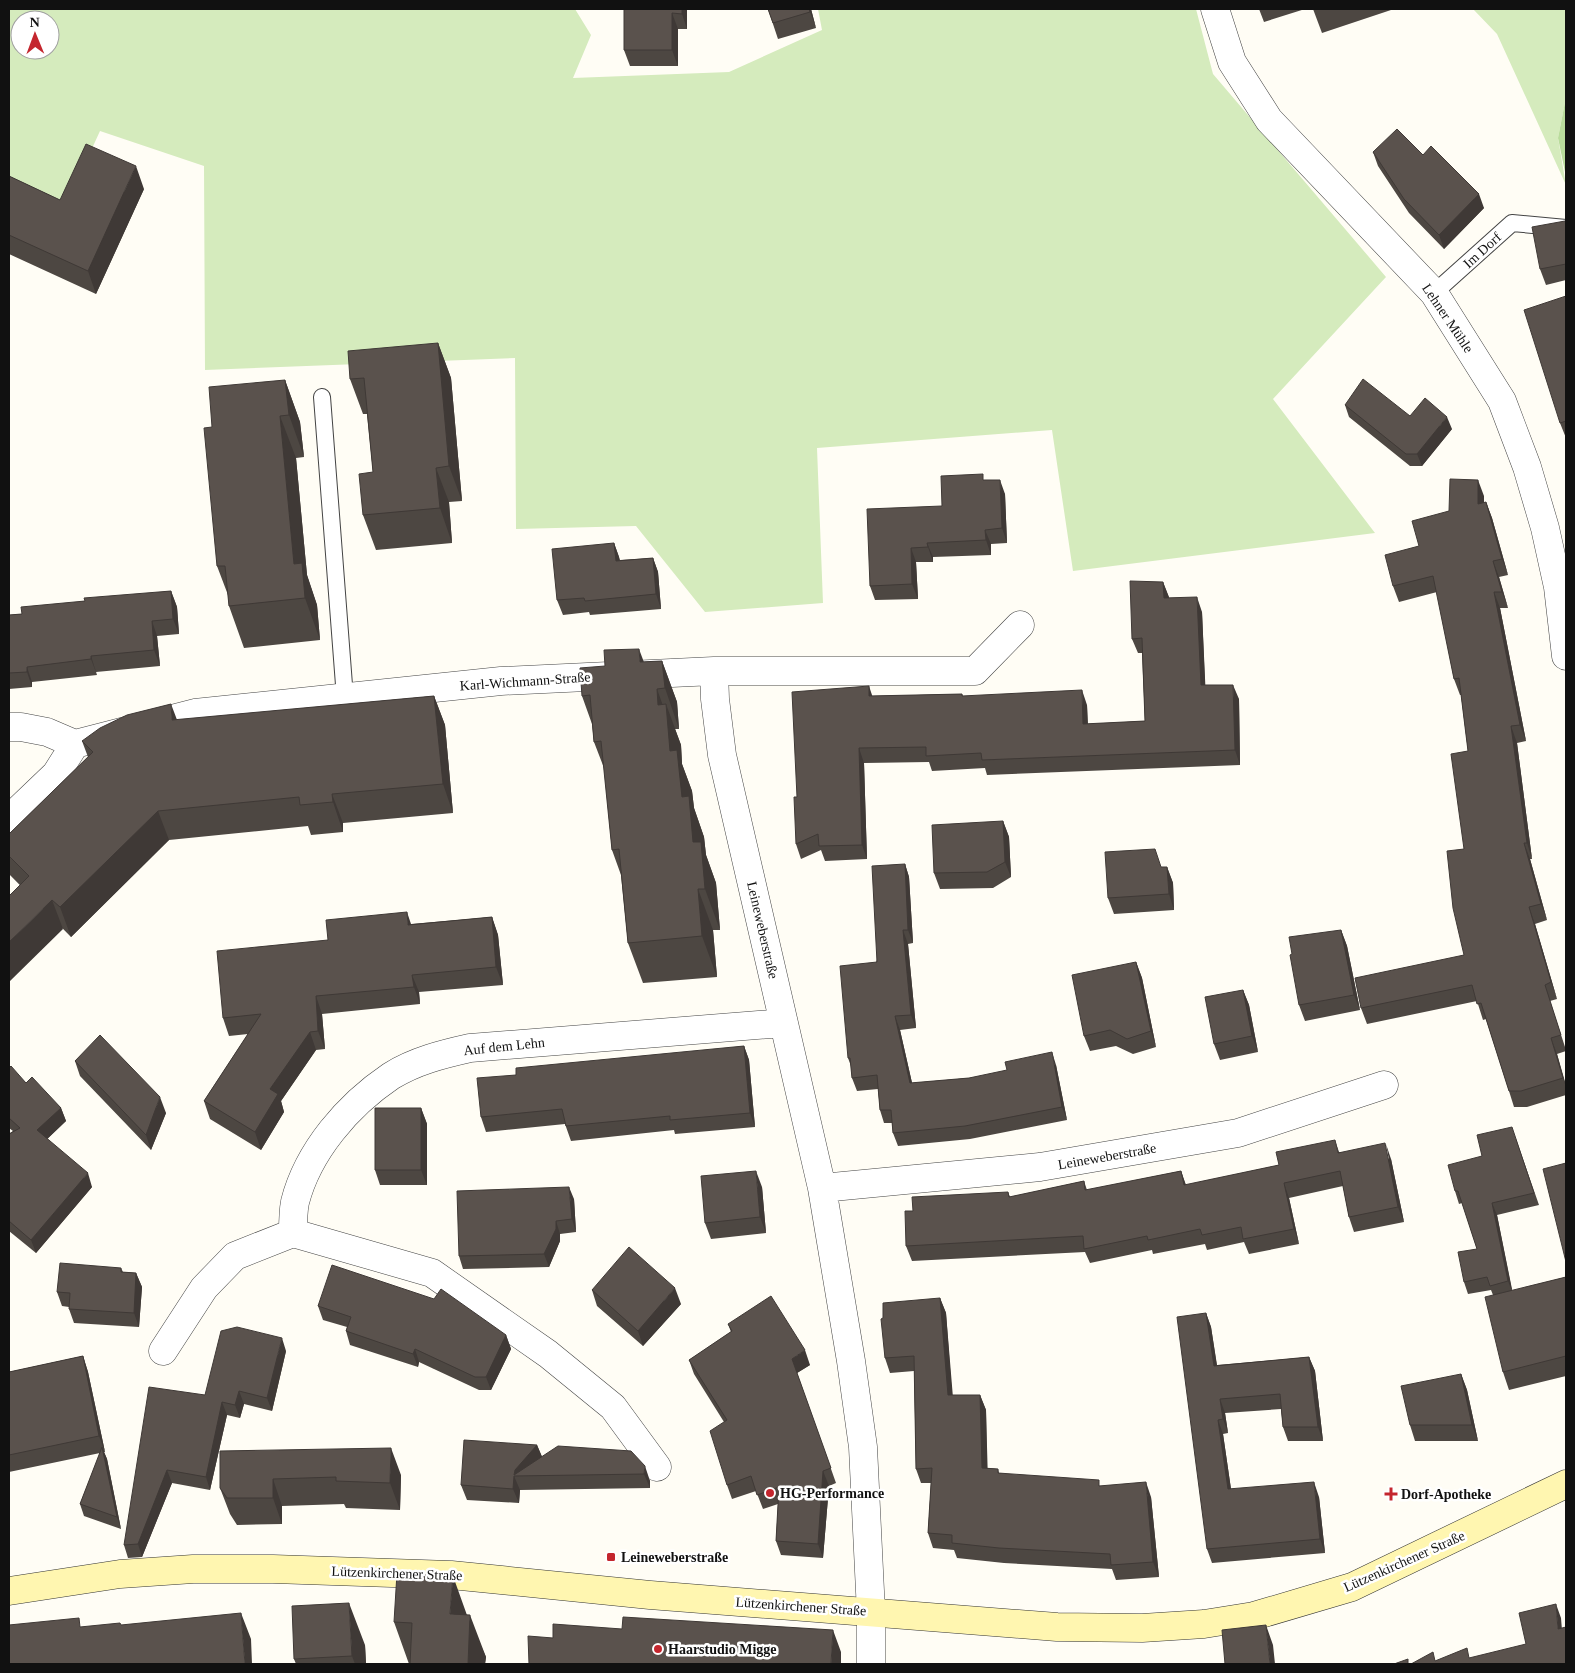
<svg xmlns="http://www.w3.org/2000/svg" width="1575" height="1673" viewBox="0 0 1575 1673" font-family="'Times New Roman',serif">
  <rect width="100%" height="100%" fill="#fffdf5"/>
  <path fill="#d5ebbd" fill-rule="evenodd" d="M9,9H575L591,35L573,78L729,72L822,30L818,9H1196L1213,74L1386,277L1273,399L1375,533L1073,571L1052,430L817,448L823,603L705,612L636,526L516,529L515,358L205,370L204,166L100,131L66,205L9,181ZM20,20H50V50H20Z
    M1473,9H1566V97L1558,138L1566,185L1497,34Z"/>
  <path fill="#b9dc9c" d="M1566,97V177L1558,138Z"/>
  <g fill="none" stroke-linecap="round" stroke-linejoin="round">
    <g stroke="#444" stroke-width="18">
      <path id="service" d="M1434,293L1512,223L1566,228
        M322,397L345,698"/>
    </g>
    <g stroke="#444" stroke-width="29">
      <path id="minor" d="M1215,9L1232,62L1269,120L1434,293L1502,401L1527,467L1545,528L1558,587L1566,656
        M714,671L715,699L722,755L822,1188L851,1361L863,1447L871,1612V1664
        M9,727H21L47,732L75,744L195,713L501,681L714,671H975L1020,625
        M9,819L56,774L75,744
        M822,1188L1040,1167L1238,1133L1384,1085
        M293,1233L432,1273L548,1354L613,1407L657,1467
        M163,1351L204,1288L235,1256L293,1233C293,1223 293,1212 295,1202C308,1151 348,1105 391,1076C415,1061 443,1054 470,1048L783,1023"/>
    </g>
    <g stroke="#333" stroke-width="29">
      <path id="secondary" d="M9,1591L120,1574L193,1569H273L451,1575L650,1595L1057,1627L1142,1628L1204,1624L1254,1616L1352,1587L1566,1484"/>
    </g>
    <use href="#service" stroke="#fff" stroke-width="16"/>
    <use href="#minor" stroke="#fff" stroke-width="28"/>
    <use href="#secondary" stroke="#fff6b0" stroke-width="28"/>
  </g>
  <path fill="#4d4742" d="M624,9H687V29H678V66H630L624,50Z
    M768,9H811L816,28L778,39Z
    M1259,9H1305L1264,22Z
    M1313,9H1394L1322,33Z
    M1373,152L1423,155L1484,208L1444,249L1409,213L1378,166Z
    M9,176L60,200L144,189L96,294L9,254Z
    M1566,222V280L1546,285L1540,269Z
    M1566,296V438L1560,423Z
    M438,343L451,378L462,501L449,502L452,543L376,550L363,515L373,472L367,414H363L350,379Z
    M285,380L300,422L304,457L296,458L307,575L317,605L320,640L244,648L229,606L228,595L217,566L212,427Z
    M1345,405L1452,429L1422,466H1410L1349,417Z
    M985,480L1005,494L1007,543L991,544V555L933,557V562H916L918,599L875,600L870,586L942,506Z
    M1484,496V503L1486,502L1492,518L1508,575L1499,577L1508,608H1500L1526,741L1517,743L1532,859H1530L1547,920L1535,924L1557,999L1550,1001L1566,1050V1051L1557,1054L1566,1085V1095L1527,1107H1514L1509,1091L1486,1019L1483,1020L1477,1001L1367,1024L1361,1008L1464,955V849L1468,751L1461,695H1460L1454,679L1437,592L1399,602L1393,586L1449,511Z
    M614,543L619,557L620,560L653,558L658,572L661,609L590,615L589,612L563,615L557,600Z
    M1163,582L1169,598L1202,612L1205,685L1239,699L1240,765L987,775L985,768L932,771L929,762L864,763L867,859L825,861L821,850L801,859L796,844L797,797L873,696L962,694L963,696L1087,705L1088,724L1145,721L1142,653H1138L1132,639Z
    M171,591L177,607L179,634L157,636L160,666L96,672L97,675L32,682V687L9,689V615L22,614L85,601Z
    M662,661L677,702L679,729H675L681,745L682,764L692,791L694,808L704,837L706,855L716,883L720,930H713L717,977L643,983L628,943L621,875L612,850L604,768L594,742L592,724L582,696L644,662Z
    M434,696L445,725L453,813L343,823V832L311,835L308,826L169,840L71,937L9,874V834L88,757L82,741L177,720Z
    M1003,821L1009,837L1011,877L993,888L940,889L934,873Z
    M905,864L909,877L913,943L908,944L916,1028L900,1030L912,1083L969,1078L1056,1065L1067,1120L970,1139L898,1146L893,1133L892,1123H884L880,1110L878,1089L857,1091L852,1078L851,1066L848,1058Z
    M1167,867L1173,883L1174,910L1114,914L1108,898Z
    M492,917L498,935L503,985L419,992L420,1004L322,1014L325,1049L316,1050L281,1101L284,1112L261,1150L210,1119L204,1101L248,1034L229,1036L223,1018L328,940L411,924Z
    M1341,930L1347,946L1360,1010L1305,1021L1299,1005Z
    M1136,962L1142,978L1156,1047L1133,1054L1116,1046L1090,1051L1084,1036Z
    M1243,990L1249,1005L1258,1052L1220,1060L1214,1044Z
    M744,1046L749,1060L755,1127L675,1134L674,1130L571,1141L565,1124L486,1132L481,1117L516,1075Z
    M75,1061L166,1113L151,1150L80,1076Z
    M9,1068L26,1083L61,1108L66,1121L47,1139L92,1187L36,1253L9,1231V1134L13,1131L9,1128Z
    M421,1108L427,1124V1185H380L375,1170Z
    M1516,1139L1539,1205L1497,1215L1512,1291L1566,1277V1376L1509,1390L1503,1372L1493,1295L1491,1290L1468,1294L1464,1282L1477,1249L1462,1203L1459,1204L1455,1191L1482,1156Z
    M1340,1152L1391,1159L1404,1222L1354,1232L1349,1217L1343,1186L1289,1198L1299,1244L1249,1254L1244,1242L1207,1250L1205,1244L1153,1254L1152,1250L1090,1263L1085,1252L912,1261L906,1246L1008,1192L1010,1197L1084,1181L1087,1190L1181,1171L1186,1185Z
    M762,1187L766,1233L711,1239L705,1223Z
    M574,1199L576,1232L560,1234V1241L549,1267L463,1269L459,1256Z
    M121,1268L123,1272L136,1273L142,1287L139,1327L74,1323L69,1309V1307L62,1306L57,1292Z
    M592,1290L681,1304L643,1346L597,1306Z
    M940,1298L946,1313L952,1395H980L986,1410L987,1468L998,1469L999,1473L1101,1486L1151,1497L1159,1577L1116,1580L1112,1569L1004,1563L957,1558L954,1550L933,1548L928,1533L931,1483H921L916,1469L914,1371L890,1373L885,1358L883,1318Z
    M318,1306L506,1335L511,1349L491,1390H479L419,1362L418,1367L350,1345L346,1331L347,1327L323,1320Z
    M1206,1313L1211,1327L1217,1365L1309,1357L1315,1371L1323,1441H1288L1283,1427L1281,1409L1225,1413L1228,1433L1223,1434L1231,1489L1319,1497L1325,1553L1212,1563L1207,1549Z
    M728,1324L810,1365L797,1373L836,1483L829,1486L823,1558L781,1555L776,1541L778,1504L763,1509L756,1491L732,1499L727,1485L724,1422L694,1374L689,1360L731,1332Z
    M286,1351L272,1411L244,1404L240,1418L227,1415L210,1490L172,1483L142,1557L128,1558L124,1545L205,1395Z
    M83,1356L88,1372L105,1452H104L107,1459L121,1529L84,1516L80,1504L100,1453L9,1472V1372Z
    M1461,1374L1467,1390L1478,1441H1415L1410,1425Z
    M537,1445L542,1457L631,1451L650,1481V1488L520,1490L519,1503L467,1500L461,1485Z
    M220,1451L401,1475L400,1510L346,1508L344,1504L282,1506V1524L237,1525L230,1514L220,1488Z
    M467,1615L486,1657L485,1664H409L394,1622Z
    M365,1645L366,1664H296L294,1659Z"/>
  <path fill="#3f3936" d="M682,9H687V29L682,14Z
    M809,9H811L816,28Z
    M672,13L678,29V66L672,50Z
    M136,166L144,189L96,294L88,271Z
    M1479,194L1484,208L1444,249L1439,235Z
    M438,343L451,378L462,501L449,466Z
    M285,380L300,422L304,457L289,415Z
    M280,416L296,458L307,575L317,605L320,640L305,598L294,564Z
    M1447,417L1452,429L1422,466L1417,454Z
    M436,468L449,502L452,543L440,508Z
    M1000,480L1005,494L1007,543L1002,528Z
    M1478,480L1484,496V521L1478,504Z
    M1486,502L1492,518L1508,575L1502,559Z
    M985,530L991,544V555L986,540Z
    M614,543L619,557L621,575L616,561Z
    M927,543L933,557V562L928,547Z
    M911,548L916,562L918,599L912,584Z
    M653,558L658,572L661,609L656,594Z
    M1493,561L1499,577L1508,608L1502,592Z
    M1163,582L1169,597V613L1164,598Z
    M171,591L177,607L179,634L173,619Z
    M1494,592L1500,608L1526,741L1520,725Z
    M1197,597L1202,612L1206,700L1201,685Z
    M152,621L157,636L160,666L154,650Z
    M639,649L654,689L640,662Z
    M91,656L96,672L97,675L91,659Z
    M662,661L677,702L679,729L665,688Z
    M27,667L32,682V687L27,672Z
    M1233,685L1239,699L1240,765L1235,750Z
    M869,686L874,701L869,696Z
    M657,689L667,717L666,704L681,745L682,764L692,791L694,808L704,837L706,855L716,883L720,930L705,889L658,705Z
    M1082,690L1087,705L1088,739L1083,724Z
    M434,696L445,725L453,813L443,784Z
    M171,704L182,733L172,720Z
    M1511,726L1517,743L1532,859L1527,843Z
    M859,748L864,763L867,859L862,845Z
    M332,794L343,823V832L333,802Z
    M158,811L169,840L71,937L60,907Z
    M1003,821L1009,837L1011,877L1005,862Z
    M1524,843L1530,859L1547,920L1541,904Z
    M905,864L909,877L913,943L908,930Z
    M1167,867L1173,883L1174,910L1169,894Z
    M698,889L713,930L717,977L702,936Z
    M52,900L63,929L9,982V942Z
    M1529,907L1535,924L1557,999L1551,982Z
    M407,912L413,930L408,925Z
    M492,917L498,935L503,985L496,967Z
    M903,930L908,944L916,1028L911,1015Z
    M1341,930L1347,946L1360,1010L1354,995Z
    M1136,962L1142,978L1156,1047L1151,1031Z
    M412,975L419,992L420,1004L414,987Z
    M1243,990L1249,1005L1258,1052L1252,1036Z
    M316,996L322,1014L325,1049L318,1031Z
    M895,1016L900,1030L915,1096L910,1083Z
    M310,1032L316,1050L281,1101L284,1112L261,1150L255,1132L270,1089Z
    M1551,1038L1557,1054L1566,1087L1563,1078Z
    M744,1046L749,1060L755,1127L750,1113Z
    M1052,1052L1056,1065L1067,1120L1062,1107Z
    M160,1097L166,1113L151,1150L146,1135Z
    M61,1108L66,1121L42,1144L37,1130Z
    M421,1108L427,1124V1185L421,1170Z
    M1335,1140L1340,1155L1338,1153Z
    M1386,1144L1391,1159L1404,1222L1398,1207Z
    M756,1171L762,1187L766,1233L760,1217Z
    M1181,1171L1186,1186L1184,1185Z
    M88,1173L92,1187L36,1253L31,1240Z
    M1284,1183L1289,1198L1299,1244L1294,1229Z
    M569,1187L574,1199L576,1232L572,1219Z
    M1492,1203L1497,1215L1513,1294L1508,1281Z
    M556,1221L560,1234V1241L549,1267L544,1254Z
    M136,1273L142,1287L139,1327L134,1313Z
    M675,1288L681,1304L643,1346L638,1331Z
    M940,1298L946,1313L954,1410L948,1395Z
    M1206,1313L1211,1327L1219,1380L1214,1366Z
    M506,1335L511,1349L491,1390L486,1377Z
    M282,1338L286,1351L272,1411L267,1398Z
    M415,1349L419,1362L418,1367L413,1354Z
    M805,1350L810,1365L797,1373L836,1483L792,1359Z
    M83,1356L88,1372L105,1452L99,1436Z
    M1309,1357L1315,1371L1323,1441L1318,1427Z
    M1461,1374L1467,1390L1478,1441L1472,1425Z
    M239,1391L244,1404L240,1418L235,1405Z
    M980,1395L986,1410L988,1483L982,1468Z
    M1220,1399L1225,1413L1228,1433L1223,1419Z
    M222,1402L227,1415L210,1490L206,1477Z
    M1218,1420L1223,1434L1233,1503L1228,1489Z
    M537,1445L543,1459L515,1476V1470Z
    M102,1447L107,1459L121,1529L117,1517Z
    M391,1448L401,1475L400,1510L390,1483Z
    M645,1466L650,1481V1488L644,1474Z
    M167,1470L172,1483L142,1557L138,1544Z
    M823,1471L829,1486L823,1558L818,1544Z
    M514,1476L520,1490L519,1503L513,1489Z
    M273,1479L282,1506V1524L273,1498Z
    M1146,1482L1151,1497L1159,1577L1153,1562Z
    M1314,1482L1319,1497L1325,1553L1320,1539Z
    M453,1576L468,1618L450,1614Z
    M349,1603L365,1645L366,1664H355L352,1656Z
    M1556,1604L1561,1618L1563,1643L1558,1629Z
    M241,1613L251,1639L252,1664H245Z
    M470,1615L486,1657L485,1664H468Z
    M1266,1625L1273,1645L1275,1664H1270Z
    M833,1630L841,1652V1664H831Z"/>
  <path fill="#5a524d" stroke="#3f3936" d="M624,9H682V14L672,13V50H624Z
    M768,9H809L810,12L773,23Z
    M1397,129L1423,155L1431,146L1479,194L1439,235L1404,199L1373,152Z
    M86,144L136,166L88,271L9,235V176L60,200Z
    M1565,221L1566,222V264L1540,269L1532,227Z
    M1566,296V421L1560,423L1524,310Z
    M438,343L449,466L436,468L440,508L363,515L359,474L373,472L367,409L364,378L350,379L348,351Z
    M1363,379L1410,416L1425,398L1447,417L1417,454H1406L1345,405Z
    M285,380L289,415L280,416L294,564L302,563L305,598L229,606L225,566H217L204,428L212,427L209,387Z
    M983,474V480H1000L1002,528L985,530L986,540L927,543L928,547L911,548L912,584L870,586L867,509L942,506L941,476Z
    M1450,479L1478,480V504L1486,502L1502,559L1493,561L1502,592H1494L1520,725L1511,726L1527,843H1524L1541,904L1529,907L1551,982L1545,985L1561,1035L1551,1038L1563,1078L1521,1091H1509L1481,1003L1477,1004L1472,985L1361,1008L1355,978L1464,955L1453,908L1447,851L1464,849L1451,754L1468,751L1459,678L1454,679L1433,576L1393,586L1385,555L1419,546L1412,521L1449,511Z
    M614,543L616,561L653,558L656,594L585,601L584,598L557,600L552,549Z
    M1130,581L1163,582L1164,598L1197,597L1201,685H1233L1235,750L982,760L981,753L926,756V747L859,748L862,845L819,846L818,834L796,844L794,797H797L792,692L869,686V696L962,694V696L1082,690L1083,724L1145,721L1142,638L1132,639Z
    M171,591L173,619L152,621L154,650L91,656V659L27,667V672L9,673V615L22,614L21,607L85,601L84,598Z
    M639,649L640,662L662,661L665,688L657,689L658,705L666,704L670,751L677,750L682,797L689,796L693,842H701L705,889H698L702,936L628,943L619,849L612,850L601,741L594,742L590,695L582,696L580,668L605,666L604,650Z
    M434,696L443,784L332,794L333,802L300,805L299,797L158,811L60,907L52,900L9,942V896L29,876L9,856V834L93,752L82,741L100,728L127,715L171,704L172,720Z
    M1003,821L1005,862L987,872L934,873L932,825Z
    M1155,849L1161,867H1167L1169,894L1108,898L1105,852Z
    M905,864L908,930H903L911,1015L895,1016L910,1083L969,1078L1007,1070L1005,1062L1052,1052L1062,1107L965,1126L893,1133L891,1110H880L877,1075L852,1078L850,1058H848L840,966L877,962L872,866Z
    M407,912L408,925L492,917L496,967L412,975L414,987L316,996L318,1031L310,1032L270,1089L278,1094L255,1132L204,1101L261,1014L223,1018L217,951L328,940L326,920Z
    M1341,930L1354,995L1299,1005L1290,955L1292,954L1289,937Z
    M1136,962L1151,1031L1127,1039L1110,1030L1084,1036L1072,975Z
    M1243,990L1252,1036L1214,1044L1205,997Z
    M100,1035L160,1097L146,1135L75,1061Z
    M744,1046L750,1113L670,1120V1116L566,1126L562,1109L481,1117L477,1078L516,1075V1068Z
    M11,1066L26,1083L32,1077L61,1108L37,1130L88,1173L31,1240L9,1221V1134L20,1128L9,1118V1068Z
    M375,1108H421V1170H375Z
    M1512,1127L1534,1193L1492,1203L1508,1281L1490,1286L1487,1277L1464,1282L1458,1252L1477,1249L1458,1191H1455L1448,1165L1482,1156L1477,1135Z
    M1335,1140L1338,1153L1385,1143L1398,1207L1349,1217L1340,1171L1284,1183L1294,1229L1243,1239L1241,1227L1202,1235L1200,1229L1148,1240L1147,1236L1084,1249L1083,1236L906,1246L905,1211H913L912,1197L1008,1192L1009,1197L1084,1181L1085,1190L1181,1171L1184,1185L1279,1165L1276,1152Z
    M1566,1163V1262L1543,1169Z
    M756,1171L760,1217L705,1223L701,1176Z
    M569,1187L572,1219L556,1221V1229L544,1254L459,1256L457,1191Z
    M629,1247L675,1288L638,1331L592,1290Z
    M60,1263L121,1268V1272L136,1273L134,1313L69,1309L70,1293L57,1292Z
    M332,1265L434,1299L441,1289L506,1335L486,1377H475L415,1349L413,1354L346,1331L351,1317L318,1306Z
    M1566,1277V1356L1503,1372L1485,1297Z
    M771,1296L805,1350L792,1359L831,1468L823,1471L818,1544L776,1541L779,1487L757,1495L751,1476L727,1485L710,1431L727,1420L689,1360L732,1331L728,1324Z
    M940,1298L948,1395H980L982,1468L998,1469V1473L1099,1480V1486L1146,1482L1153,1562L1111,1565L1110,1554L999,1548L952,1543V1535L928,1533L932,1468L916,1469L914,1356L885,1358L881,1319L883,1318V1303Z
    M1206,1313L1214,1366L1309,1357L1318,1427H1283L1280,1394L1220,1399L1223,1419L1218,1420L1228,1489L1314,1482L1320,1539L1207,1549L1177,1317Z
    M237,1327L282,1338L267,1398L239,1391L235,1405L222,1402L206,1477L167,1470L138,1544L124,1545L149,1387L205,1395L221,1331Z
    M83,1356L99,1436L9,1455V1372Z
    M1461,1374L1472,1425H1410L1401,1386Z
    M464,1440L537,1445L515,1470L514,1475L558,1446L631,1451L645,1466L644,1474L514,1476L513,1489L461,1485Z
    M102,1447L117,1517L80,1504Z
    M391,1448L390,1483L336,1481V1477L273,1479V1498H227L220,1488V1451Z
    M397,1573L453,1576L450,1614L470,1615L468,1664H410L412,1623L394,1622Z
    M349,1603L352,1656L294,1659L292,1606Z
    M1556,1604L1558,1629L1566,1627V1664H1411L1433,1652L1435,1661L1467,1648L1469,1658L1526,1644L1519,1613Z
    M241,1613L245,1664H9V1625L79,1618L80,1627L120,1623L121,1625Z
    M623,1617L833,1630L831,1664H529L528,1636L553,1638V1624L622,1629Z
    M1266,1625L1270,1664H1225L1222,1630Z
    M1408,1659V1664H1394Z"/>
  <g fill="#c4262e" stroke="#fff" stroke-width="2">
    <circle cx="770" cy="1493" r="5"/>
    <path d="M1388.5 1486.5h5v5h5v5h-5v5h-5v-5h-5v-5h5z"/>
    <rect x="606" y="1552" width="10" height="10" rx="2.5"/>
    <circle cx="658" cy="1649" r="5"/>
  </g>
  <g text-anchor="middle" stroke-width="5" stroke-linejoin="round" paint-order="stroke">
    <g font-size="14" fill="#111" stroke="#fff">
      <text transform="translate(1482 250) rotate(-42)" y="5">Im Dorf</text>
      <text transform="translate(1448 318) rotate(56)" y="5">Lehner Mühle</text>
      <text transform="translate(525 681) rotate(-4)" y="5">Karl-Wichmann-Straße</text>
      <text transform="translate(763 930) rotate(77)" y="5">Leineweberstraße</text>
      <text transform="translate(504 1046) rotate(-6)" y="5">Auf dem Lehn</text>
      <text transform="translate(1107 1156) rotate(-10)" y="5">Leineweberstraße</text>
      <text transform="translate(1404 1561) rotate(-24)" y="5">Lützenkirchener Straße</text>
      <text transform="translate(397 1573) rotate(2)" y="5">Lützenkirchener Straße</text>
      <text transform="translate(801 1606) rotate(4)" y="5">Lützenkirchener Straße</text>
    </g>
    <g font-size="14" font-weight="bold" fill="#111" stroke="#fff" text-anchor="start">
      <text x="780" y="1498">HG-Performance</text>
      <text x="1401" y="1499">Dorf-Apotheke</text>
      <text x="621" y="1562">Leineweberstraße</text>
      <text x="668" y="1654">Haarstudio Migge</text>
    </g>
  </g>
  <rect width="1575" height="1673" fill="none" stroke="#111111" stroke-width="20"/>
  <g transform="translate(35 35) rotate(359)"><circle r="24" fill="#ffffff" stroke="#a0a0a0"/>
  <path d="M0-4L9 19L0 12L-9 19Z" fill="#c4262e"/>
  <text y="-8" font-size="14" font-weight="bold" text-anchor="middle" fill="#111111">N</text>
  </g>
</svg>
